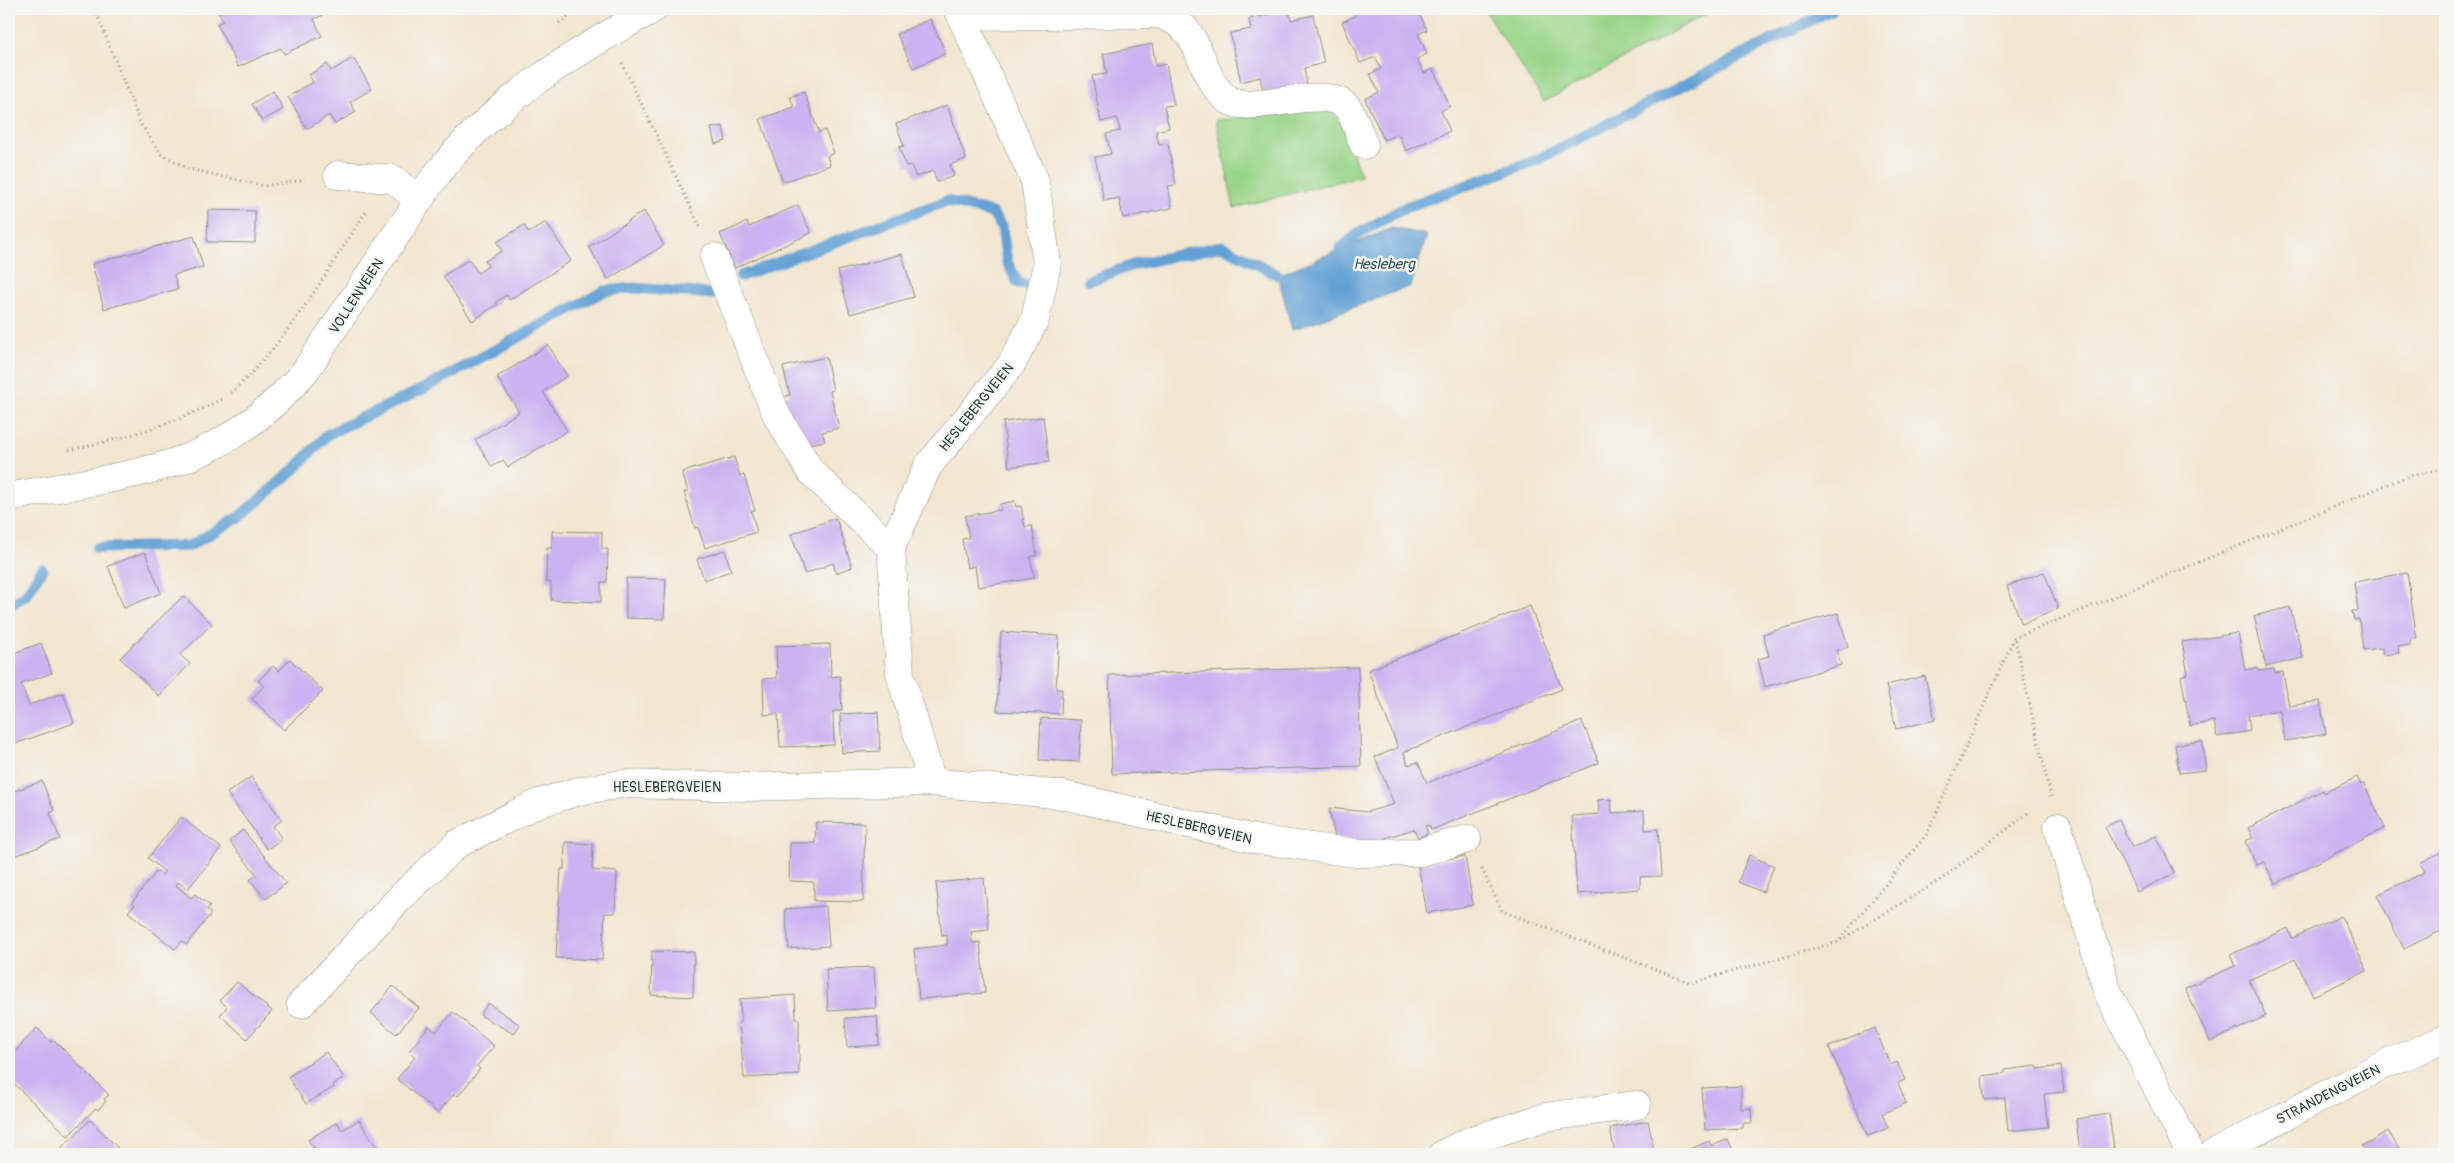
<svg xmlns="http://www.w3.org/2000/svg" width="2454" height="1163" viewBox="0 0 2454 1163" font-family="Pangolin,sans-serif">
  <rect width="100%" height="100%" fill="#f6f6f2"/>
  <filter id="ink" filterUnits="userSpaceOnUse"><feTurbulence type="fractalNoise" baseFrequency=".02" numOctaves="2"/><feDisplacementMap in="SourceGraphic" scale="10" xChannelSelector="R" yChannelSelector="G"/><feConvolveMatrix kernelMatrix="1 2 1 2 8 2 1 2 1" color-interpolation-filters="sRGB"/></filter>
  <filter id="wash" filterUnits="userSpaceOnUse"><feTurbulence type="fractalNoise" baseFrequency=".0096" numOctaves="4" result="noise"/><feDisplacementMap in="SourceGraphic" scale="20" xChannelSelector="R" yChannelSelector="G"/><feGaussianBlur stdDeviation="1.12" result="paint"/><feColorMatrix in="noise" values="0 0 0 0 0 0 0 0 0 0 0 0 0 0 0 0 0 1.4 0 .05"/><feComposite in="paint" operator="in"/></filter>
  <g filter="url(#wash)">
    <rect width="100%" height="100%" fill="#f2e6d0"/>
    <path fill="#99d589" stroke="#5c895e" d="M1484,9H1715L1544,102Z
      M1327,108L1341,121L1361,176L1234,208L1216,120Z"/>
    <path fill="#63a1d5" stroke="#416f84" d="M1392,228L1427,235L1411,286L1292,330L1278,275Z"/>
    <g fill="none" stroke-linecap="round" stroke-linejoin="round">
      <path stroke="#63a1d5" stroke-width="11" d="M1340,249L1358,234L1406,207L1537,160L1833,9
        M741,276L947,201L992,213L1002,228L1007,262L1018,283L1027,285
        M1088,281L1136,264L1222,246L1278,275
        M97,548L189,546L238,518L295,469L328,434L425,388L604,291L633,288L713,294
        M9,606L26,595L42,569"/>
    </g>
    <g id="blocks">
      <path fill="#cbb3f1" d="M225,9H320L323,15L314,19L322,36L284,54L281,48L238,67L217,24L223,21L218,12Z
        M1352,9H1417L1427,30L1418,34L1427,54L1417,59L1424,73L1433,69L1450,106L1441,111L1450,131L1406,151L1398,134L1384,140L1365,99L1379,92L1370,74L1381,69L1375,57L1360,63L1342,22L1355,16Z
        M1289,10L1291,20L1313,15L1324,63L1304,68L1307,84L1264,94L1260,77L1241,82L1230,33L1251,29L1249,19Z
        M930,19L946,53L913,68L897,34Z
        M1152,44L1156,66L1166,64L1174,105L1164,106L1169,128L1156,131L1159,145L1168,144L1176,185L1168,186L1172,208L1123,218L1119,198L1104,201L1095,157L1111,154L1106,134L1120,131L1117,118L1101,122L1092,76L1107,74L1103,54Z
        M353,58L372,89L350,102L356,112L335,124L329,115L307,129L288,97L313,82L309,75L327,64L331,71Z
        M273,91L283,109L262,121L252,104Z
        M804,92L819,133L825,130L834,153L827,156L830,165L783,182L760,119L794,107L790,97Z
        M947,105L966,159L950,165L954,176L937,182L933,171L916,177L911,165L906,166L899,147L904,146L896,124Z
        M723,126L726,141L715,144L711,128Z
        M798,205L811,233L735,268L720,234L747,222L749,227Z
        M208,210L255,211V243L207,242Z
        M644,211L664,245L608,279L589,247Z
        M546,222L571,261L509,300L507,295L496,302L498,304L472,321L443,276L469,259L478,273L488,266L485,261L502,251L497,242L524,225L529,233Z
        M194,236L203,267L174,275L178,289L104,309L92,264Z
        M902,254L914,297L850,314L838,271Z
        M548,345L567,376L543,392L567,431L508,467L503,460L492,467L475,440L519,412L497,377Z
        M826,357L833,390L830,391L839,428L822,432L825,441L805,445L793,439L783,397L790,395L783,367Z
        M1043,417L1049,462L1009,467L1003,422Z
        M734,457L740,476L744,475L755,510L751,511L757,532L705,548L698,527L695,528L684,492H688L682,472Z
        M1015,501L1016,507L1021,506L1025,527L1032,526L1037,555L1030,557L1034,578L978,587L975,566L967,568L962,539L969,538L965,516L1001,510L1000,504Z
        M836,518L852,567L836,573L833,563L805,574L791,534Z
        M552,531L602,532V549H608L607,582H601V602L551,600V582H546L547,548H552Z
        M725,550L731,571L704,580L697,559Z
        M145,552L161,593L124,608L108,566Z
        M2044,572L2058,609L2022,624L2007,586Z
        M2407,573L2417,639L2410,640V645L2398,646L2399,653L2383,655L2382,648L2363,650L2359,619L2354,620L2352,611H2358L2354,582Z
        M626,578L666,579L664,619L626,618Z
        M183,596L212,624L180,655L190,664L159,696L120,658Z
        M1530,606L1562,689L1404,752L1408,765L1418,762L1427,783L1582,721L1599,763L1431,830L1429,825L1425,826L1428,833L1418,838L1414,829L1375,841L1335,838L1329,808L1367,812L1394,804L1375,757L1398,748L1368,670Z
        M2290,607L2303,658L2266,667L2254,616Z
        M1838,613L1848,647L1836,650L1841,665L1765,687L1758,659L1769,656L1763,634Z
        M1001,632L1059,636L1056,689H1062L1061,714L997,711Z
        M2238,633L2245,670L2257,668L2258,671L2274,669L2275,673L2283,672L2289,706L2320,701L2326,734L2285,741L2280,710L2248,715L2250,731L2217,737L2214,721L2190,726L2181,676L2188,674L2182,642Z
        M41,643L52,673L21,684L29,705L63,693L74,723L9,746V655Z
        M830,644L831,677L840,676L842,711H833L834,745L780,747L778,714L764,715L763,679L777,678L776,646Z
        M290,659L323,691L284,730L252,699L264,686L258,681L273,666L279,671Z
        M1358,667L1361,766L1112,774L1109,675Z
        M1925,676L1935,720L1896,729L1886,685Z
        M878,712L880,751L842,753L840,714Z
        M1041,718L1081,720L1079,762L1039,760Z
        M2202,741L2206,770L2179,773L2175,745Z
        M251,777L282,820L273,826L282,839L267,849L227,793Z
        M2357,777L2361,785L2364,784L2385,828L2275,884L2264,862L2257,865L2245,841L2253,838L2248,828L2323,790L2324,793Z
        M42,781L54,811L50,813L60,839L9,858V793Z
        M1611,799L1612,813L1644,811L1645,830L1658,829L1661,876L1640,877V889L1577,894L1572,816L1599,814L1598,800Z
        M181,817L221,848L188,889L178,882L176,885L191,898L195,894L210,906L207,910L211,914L186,945L182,941L175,949L128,912L135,904L132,902L157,871L162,875L165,872L148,858Z
        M2119,820L2132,847L2156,836L2175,873L2137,892L2105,827Z
        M816,822L865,823L863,902L814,901V882L789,881L790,843H815Z
        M243,830L286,883L266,899L250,880L257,875L229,841Z
        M565,842L593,844L592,870L617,872L615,913H605L602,960L556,958L561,869H564Z
        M2445,850V886L2440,889L2445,900V929L2404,949L2377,895L2425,872L2420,863Z
        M1749,855L1774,866L1763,892L1738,882Z
        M1465,856L1473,905L1427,913L1418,864Z
        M984,878L989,930L971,932L972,943L980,942L985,993L919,999L914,949L947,945V935L942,936L936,883Z
        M826,906L829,946L789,949L785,909Z
        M2341,916L2367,971L2313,996L2295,959L2272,969L2249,980L2266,1016L2210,1042L2185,988L2235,966L2230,955L2288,928L2292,938Z
        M652,951L694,952L693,997L651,995Z
        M874,967L876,1008L828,1011L826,969Z
        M237,982L272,1011L247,1039L220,1015L227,1007L220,1000Z
        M393,986L419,1008L396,1034L371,1013Z
        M795,995L796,1019H799V1075L744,1078L739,1022H741L740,999Z
        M488,1003L520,1025L514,1034L480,1015Z
        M453,1012L494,1046L477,1066L480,1069L458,1096L455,1093L438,1113L397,1079L415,1057L409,1051L429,1026L436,1032Z
        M877,1016L879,1045L847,1047L845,1018Z
        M37,1028L51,1042L54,1040L109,1095L104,1099L106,1101L98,1110L96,1108L68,1136L9,1079V1058Z
        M1875,1028L1890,1065L1897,1062L1905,1080L1898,1083L1906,1103L1882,1114L1888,1128L1868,1136L1829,1047Z
        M326,1052L344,1078L333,1085L334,1087L306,1104L288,1077Z
        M2037,1066L2038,1069L2061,1066L2064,1092L2044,1094L2048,1127L2008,1131L2005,1098L1984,1100L1982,1076L2005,1073V1070Z
        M1741,1086V1109L1751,1108L1752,1123H1743V1128L1705,1130L1702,1088Z
        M2109,1114L2114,1148L2080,1153L2076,1119Z
        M90,1120L118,1148L112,1154H55Z
        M359,1120L381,1154H304L314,1148L308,1140L337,1122L342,1130Z
        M1648,1121L1655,1154H1615L1610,1128Z
        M2388,1131L2402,1154H2367L2362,1146Z
        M1728,1139L1735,1154H1692L1690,1149L1709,1141L1712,1146Z"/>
    </g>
  </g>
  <g filter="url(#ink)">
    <use href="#blocks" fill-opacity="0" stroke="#889282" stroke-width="1"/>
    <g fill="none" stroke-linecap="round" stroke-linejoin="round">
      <g stroke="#889282" stroke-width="29">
        <path id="minor" d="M958,9L1035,181L1047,264L1035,320L1011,365L928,466L891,548L900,674L932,782L1063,795L1259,840L1356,853L1421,852L1467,839
          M961,16L1159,14C1166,17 1176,21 1182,26C1203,46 1204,83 1228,100C1253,116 1323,82 1347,107C1353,114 1360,136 1364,145
          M338,175L393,179L419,200
          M714,257L777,416L811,472L891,548
          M2058,827L2108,993L2191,1154
          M301,1004L399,899L457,844L536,804L579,791L622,784L746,787L932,782
          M1443,1154L1469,1141L1545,1117L1637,1105
          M2213,1154L2379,1067L2445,1039"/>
      </g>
      <g stroke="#889282" stroke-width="29">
        <path id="major" d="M9,497C68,485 152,476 205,450C245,431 278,403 306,370L432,181C488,105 571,54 653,9"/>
      </g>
      <path stroke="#889282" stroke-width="3" stroke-dasharray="1 4" stroke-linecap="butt" d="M95,9L140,123L161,154L189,169L264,186L305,180
        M559,23L579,9
        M622,63L700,227
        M231,393C287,342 326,273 367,210
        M69,450C122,439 174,424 222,399
        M2015,640L2051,797
        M1482,869L1502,911L1691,983L1838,942L1927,834L2014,638L2406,477L2445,468
        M1841,940L1940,880L2028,813"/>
      <use href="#minor" stroke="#fff" stroke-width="28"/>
      <use href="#major" stroke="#fff" stroke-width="28"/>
    </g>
  </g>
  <g text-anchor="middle" stroke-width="5" stroke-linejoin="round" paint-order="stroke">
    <g font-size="14" fill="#1f3d34" stroke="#f6f6f2">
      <text transform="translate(356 296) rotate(-57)" y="5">VOLLENVEIEN</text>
      <text transform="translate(976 407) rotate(-51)" y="5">HESLEBERGVEIEN</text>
      <text x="667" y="792">HESLEBERGVEIEN</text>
      <text transform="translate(1199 827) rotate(13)" y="5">HESLEBERGVEIEN</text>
      <text transform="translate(2328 1094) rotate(-27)" y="5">STRANDENGVEIEN</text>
    </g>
    <g font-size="15" font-style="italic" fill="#335b64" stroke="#f6f6f2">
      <text x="1384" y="269">Hesleberg</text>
    </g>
  </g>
  <rect width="2454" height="1163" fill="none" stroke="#f6f6f2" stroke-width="30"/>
</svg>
